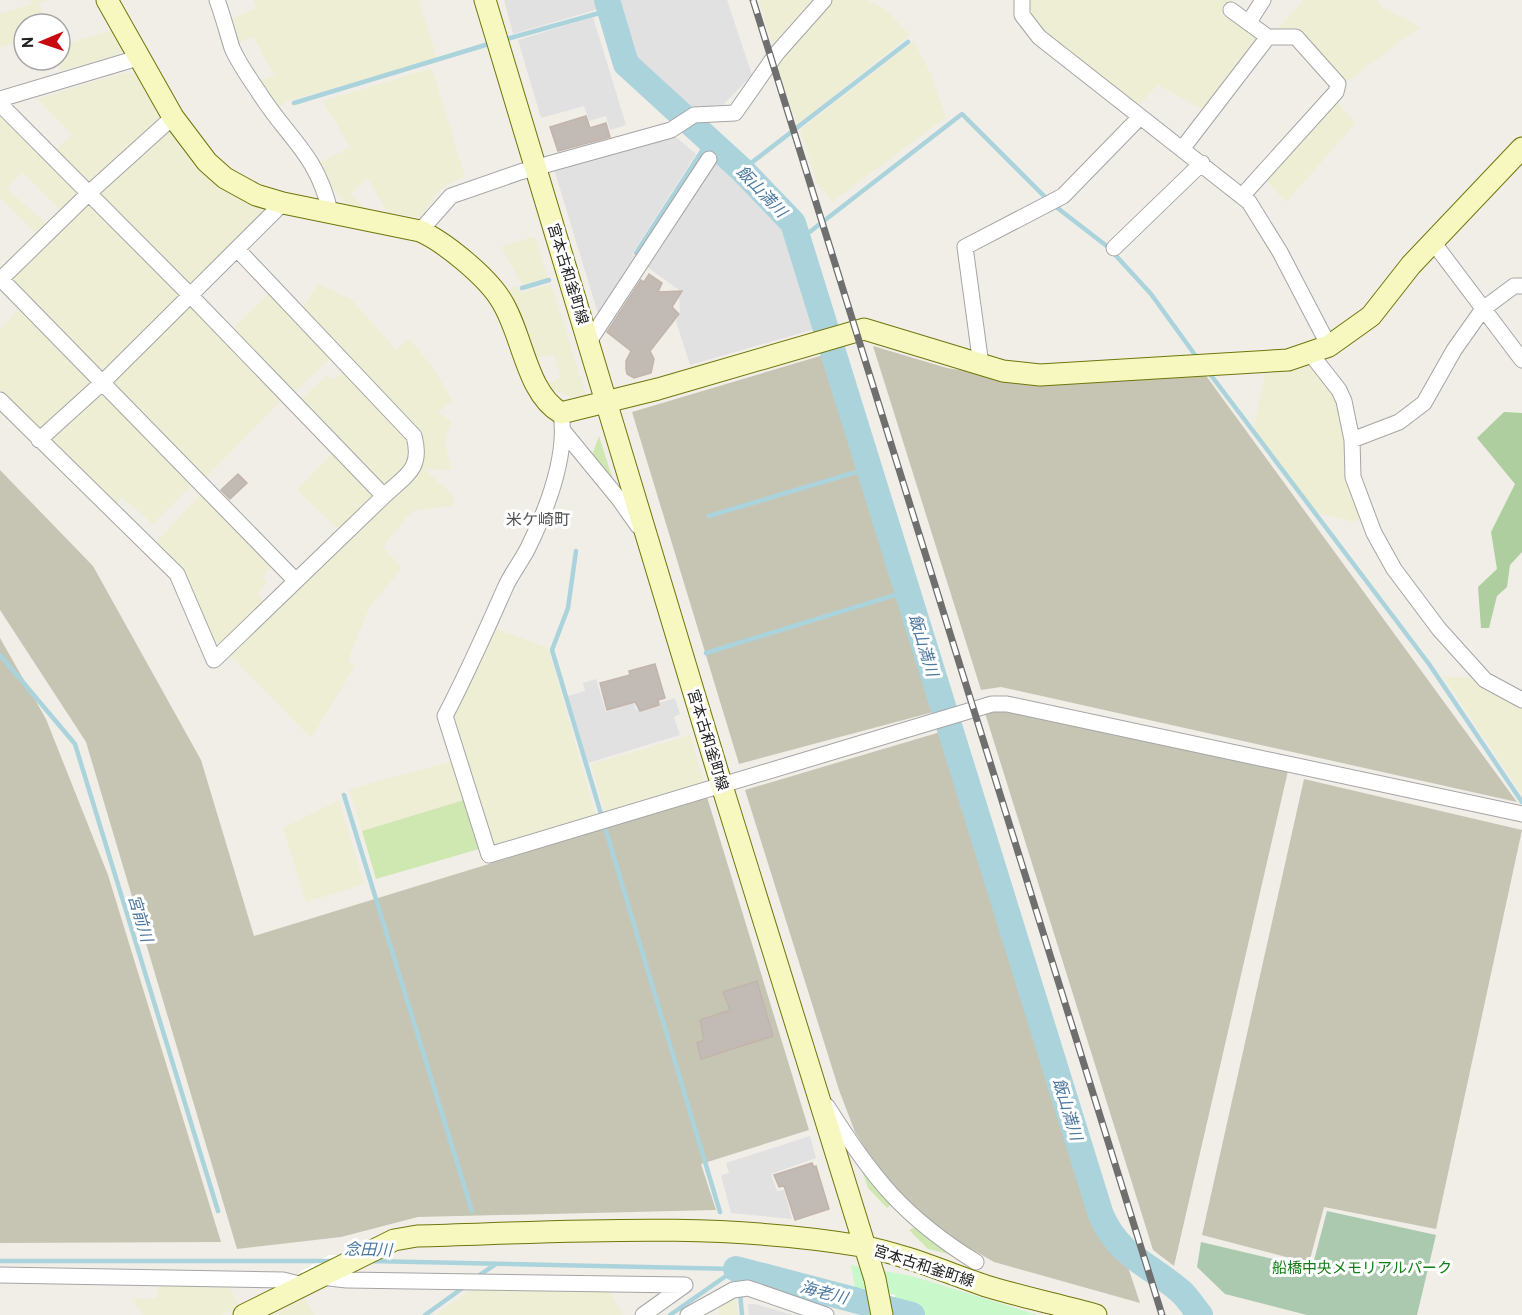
<svg xmlns="http://www.w3.org/2000/svg" width="1522" height="1315" viewBox="0 0 1522 1315" font-family="Overpass,'Noto Sans JP',sans-serif">
  <rect width="100%" height="100%" fill="#f1eee8"/>
  <path fill="#c6c5b4" d="M873,346L947,368L1031,382L1204,373L1517,802L1001,687L981,690Z
    M830,353L941,710L739,764L632,412Z
    M0,470L93,566L201,760L254,936L707,797L809,1130L701,1164L716,1210L418,1217L341,1237L237,1249L86,742L0,610Z
    M0,638L46,719L108,875L221,1242L0,1243Z
    M1008,708L1288,771L1174,1266L1153,1250L984,710Z
    M947,730L1101,1236L1127,1264L1140,1303L994,1262L926,1223L886,1181L855,1132L839,1090L745,790Z
    M1304,779L1522,830L1436,1229L1324,1207L1309,1263L1202,1235Z"/>
  <path fill="#eeeed5" d="M30,0H47L39,3L46,24H24V40L0,47V14L31,4Z
    M253,0H419L437,59L288,101L276,108L257,82L274,75L253,37L238,42L230,19L257,8Z
    M759,0H813L772,44Z
    M831,0H866L885,9L910,35L797,125L775,60Z
    M1031,0H1232L1261,38L1204,110L1158,85L1139,105L1043,33L1027,14V6Z
    M1304,0H1376L1383,8L1420,27L1344,84L1300,32L1277,29Z
    M115,29L123,43L121,52L117,55L61,71L58,60H60V46Z
    M914,41L931,75L946,117L832,202L817,183L800,130Z
    M432,68L465,177L450,183L437,193L420,218L388,212L367,178L351,194L365,208L350,207L330,187L319,163L350,147L323,101Z
    M122,73L135,74L142,81L154,104L159,120L89,185L56,150L72,135L37,99Z
    M1336,101L1356,123L1286,202L1267,181Z
    M0,110L77,192L76,198L61,211L22,172L7,189L47,224L37,234L0,198Z
    M172,128L182,150L199,168L272,208L190,286L97,194Z
    M88,200L184,295L102,374L11,279Z
    M535,236L548,278L522,285L501,247Z
    M318,284L352,300L396,350L409,338L434,369L452,400L438,413L451,421L445,441L451,470L424,469L455,497L451,506L415,510L406,518L383,547L402,568L369,608L348,660L355,666L311,738L230,655L421,450L301,309Z
    M551,284L586,395L572,397L551,389L547,383L561,378L553,354L536,358L505,293L515,286L523,292Z
    M271,291L333,356L293,394L231,330Z
    M188,303L283,399L205,478L109,382Z
    M20,308L91,381L90,386L39,429L0,390V329Z
    M1310,365L1335,395L1341,409L1361,518L1354,522L1313,512L1254,428L1265,373L1294,371Z
    M345,369L409,438L412,450L408,463L382,488L300,400L327,376L334,380Z
    M101,390L194,483L153,524L122,497L115,505L51,442V437Z
    M335,450L374,491L372,500L338,529L297,490Z
    M202,493L273,565L262,577L267,582L257,594L264,600L223,642L219,643L208,638L154,544Z
    M495,628L548,648L596,816L491,845L452,713Z
    M1443,676L1472,678L1522,706V795Z
    M690,735L704,783L605,813L591,764Z
    M453,761L464,800L362,831L349,789Z
    M339,800L364,884L306,902L283,828Z
    M158,1283H228L239,1306L222,1315H143L132,1299L157,1298Z
    M474,1287L607,1288L623,1315H435Z
    M736,1297L738,1315H719V1307Z
    M304,1298L315,1315H273Z"/>
  <path fill="#cfe8b1" d="M599,436L613,480L592,455Z
    M464,800L479,849L376,879L362,831Z
    M862,1170L894,1203L887,1208L868,1188Z
    M917,1226L961,1257L928,1249L909,1230Z"/>
  <path fill="#afce9f" d="M1504,412L1522,413V552L1510,565L1507,587L1497,596L1489,628H1481L1478,587L1497,569L1491,532L1515,484L1477,438Z"/>
  <path fill="#abc9ae" d="M1327,1211L1436,1235L1417,1315H1307L1225,1294L1197,1267L1201,1242L1312,1268Z"/>
  <path fill="#c9f8cb" d="M851,1265L912,1276L1038,1315H860Z"/>
  <path fill="#e1e1e1" d="M504,0H596L599,9L513,34Z
    M619,0H727L752,75L723,105L688,108L635,55Z
    M593,17L626,125L610,130L606,116L589,121L584,106L541,118L518,40Z
    M672,134L696,154L632,254L638,258L599,317L554,169Z
    M713,161L785,222L818,328L690,365L676,321L680,314L679,290L646,266Z
    M596,679L606,712L634,703L636,710L675,698L680,714L674,717L680,735L588,763L568,696L585,691L583,683Z
    M810,1136L816,1158L771,1174L777,1191L784,1190L792,1219L731,1213L721,1175L729,1173L726,1163Z
    M748,1304H755L793,1315H749Z"/>
  <path fill="#fff" d="M329,1255L385,1257L352,1274L298,1273Z
    M860,1288L895,1295L897,1315H866Z"/>
  <g fill="none" stroke-linecap="round" stroke-linejoin="round">
    <path stroke="#abd3dc" stroke-width="4.5" d="M503,40L610,10
      M294,103L492,43
      M742,170L908,42
      M798,241L962,114L1051,203L1108,247L1151,294L1198,359
      M636,253L709,140
      M522,288L549,280
      M1207,370L1429,664L1522,802
      M709,516L870,468
      M576,551L568,608L552,650L720,1212
      M706,653L908,591
      M0,655L75,744L218,1211
      M344,795L472,1211
      M0,1261H333
      M369,1261L736,1269
      M738,1269L742,1315
      M478,1276L496,1264
      M425,1315L464,1287
      M670,1315L736,1269"/>
    <path stroke="#abd3dc" stroke-width="26" d="M607,0L626,64L742,170L793,223L1101,1215C1119,1256 1147,1263 1179,1290C1187,1296 1193,1307 1200,1315
      M736,1269L912,1315"/>
  </g>
  <path fill="#c2bab5" stroke="#c2b4ab" stroke-width="1.5" d="M586,116L590,128L606,123L610,137L558,151L550,127Z
    M649,274L662,283L658,292L682,291L672,307L679,314L650,351L654,359L651,373L634,378L627,374L626,369V361L631,351L607,332L641,280L644,282Z
    M238,474L247,483L230,499L221,490Z
    M655,664L665,698L658,700L659,705L640,711L635,702L607,710L600,683L630,675L629,671Z
    M757,981L773,1036L701,1059L697,1043L704,1040L700,1020L730,1010L723,992Z
    M812,1163L814,1167L816,1166L829,1209L795,1220L784,1186L779,1187L774,1175Z"/>
  <g fill="none" stroke-linecap="round" stroke-linejoin="round">
    <g stroke="#a5a5a5" stroke-width="17">
      <path id="street" d="M217,0C223,16 227,32 232,48C238,62 249,78 258,91C287,138 316,152 330,211
        M1022,2V15L1039,37L1249,202L1280,252L1329,346
        M1231,10L1268,37
        M1249,22L1263,0
        M0,99L141,57
        M0,104L190,295L384,496L214,660L177,574L0,400
        M1182,149L1268,37H1296L1338,84L1336,92L1242,196
        M420,231L451,196L520,172L671,130L694,115L735,113L777,53L824,0
        M1433,242L1522,360
        M1114,248L1202,163
        M237,249L414,436C423,469 406,475 384,496
        M0,278L296,581
        M0,280L89,193L173,117
        M588,343L709,159
        M1310,353L1339,390L1344,401L1352,440L1353,477L1374,533L1394,569L1439,629L1485,680L1522,700
        M981,365L965,247L1063,196L1140,117
        M561,413C568,456 547,509 528,548C521,562 511,574 505,588C486,631 467,674 445,716L489,855L992,704H1007L1522,814
        M564,432L619,499L638,526
        M39,440L103,382L283,203
        M1352,440L1399,422L1424,403L1454,350L1483,309L1514,286H1522
        M827,1106C872,1177 903,1217 976,1262
        M0,1275L283,1280L303,1285
        M320,1277L347,1280L685,1285L643,1315
        M688,1315L733,1290L748,1288L826,1315"/>
    </g>
    <g stroke="#6f760a" stroke-width="23">
      <path id="secondary" d="M107,0L173,117L207,162L225,178L256,195L283,203L420,231C445,242 487,277 501,300C523,334 526,393 561,413L658,389L864,329L1003,371L1040,375L1288,360L1329,346L1371,316L1411,265L1522,148
        M485,0L718,773L875,1279L882,1315
        M244,1315L394,1240L417,1236C564,1232 715,1221 861,1246C904,1254 945,1272 986,1286C1022,1297 1060,1305 1096,1315"/>
    </g>
    <use href="#street" stroke="#fff" stroke-width="15"/>
    <use href="#secondary" stroke="#f7f7c0" stroke-width="21"/>
    <g stroke="#6f6f6f" stroke-width="7">
      <path id="rail" d="M753,0L1162,1315"/>
    </g>
    <use href="#rail" stroke="#fff" stroke-width="4.5" stroke-dasharray="14" stroke-linecap="butt"/>
  </g>
  <g text-anchor="middle" stroke-width="6" stroke-linejoin="round" paint-order="stroke">
    <g font-size="15" fill="#212121" stroke="#fff">
      <text transform="translate(568 274) rotate(73)" y="5">宮本古和釜町線</text>
      <text transform="translate(708 740) rotate(73)" y="5">宮本古和釜町線</text>
      <text transform="translate(924 1266) rotate(18)" y="5">宮本古和釜町線</text>
    </g>
    <g font-size="15" fill="#117d15" stroke="#fff">
      <text x="1362" y="1273">船橋中央メモリアルパーク</text>
    </g>
    <g font-size="16" font-style="italic" fill="#4b789e" stroke="#fff">
      <text transform="translate(762 191) rotate(46)" y="6">飯山満川</text>
      <text transform="translate(924 645) rotate(73)" y="6">飯山満川</text>
      <text transform="translate(141 918) rotate(73)" y="6">宮前川</text>
      <text transform="translate(1068 1109) rotate(73)" y="6">飯山満川</text>
      <text transform="translate(368 1249) rotate(1)" y="6">念田川</text>
      <text transform="translate(824 1292) rotate(15)" y="6">海老川</text>
    </g>
    <g font-size="16" fill="#545454" stroke="#fff">
      <text x="538" y="525">米ケ崎町</text>
    </g>
  </g>
  <g transform="translate(42 42) rotate(268)"><circle r="28" fill="#ffffff" stroke="#a6a6a6" stroke-width="1.5"/>
  <path d="M0-4.5L10 22L0 15L-10 22Z" fill="#c90912"/>
  <text y="-9" font-size="16" font-weight="bold" text-anchor="middle" fill="#212121">N</text>
  </g>
</svg>
